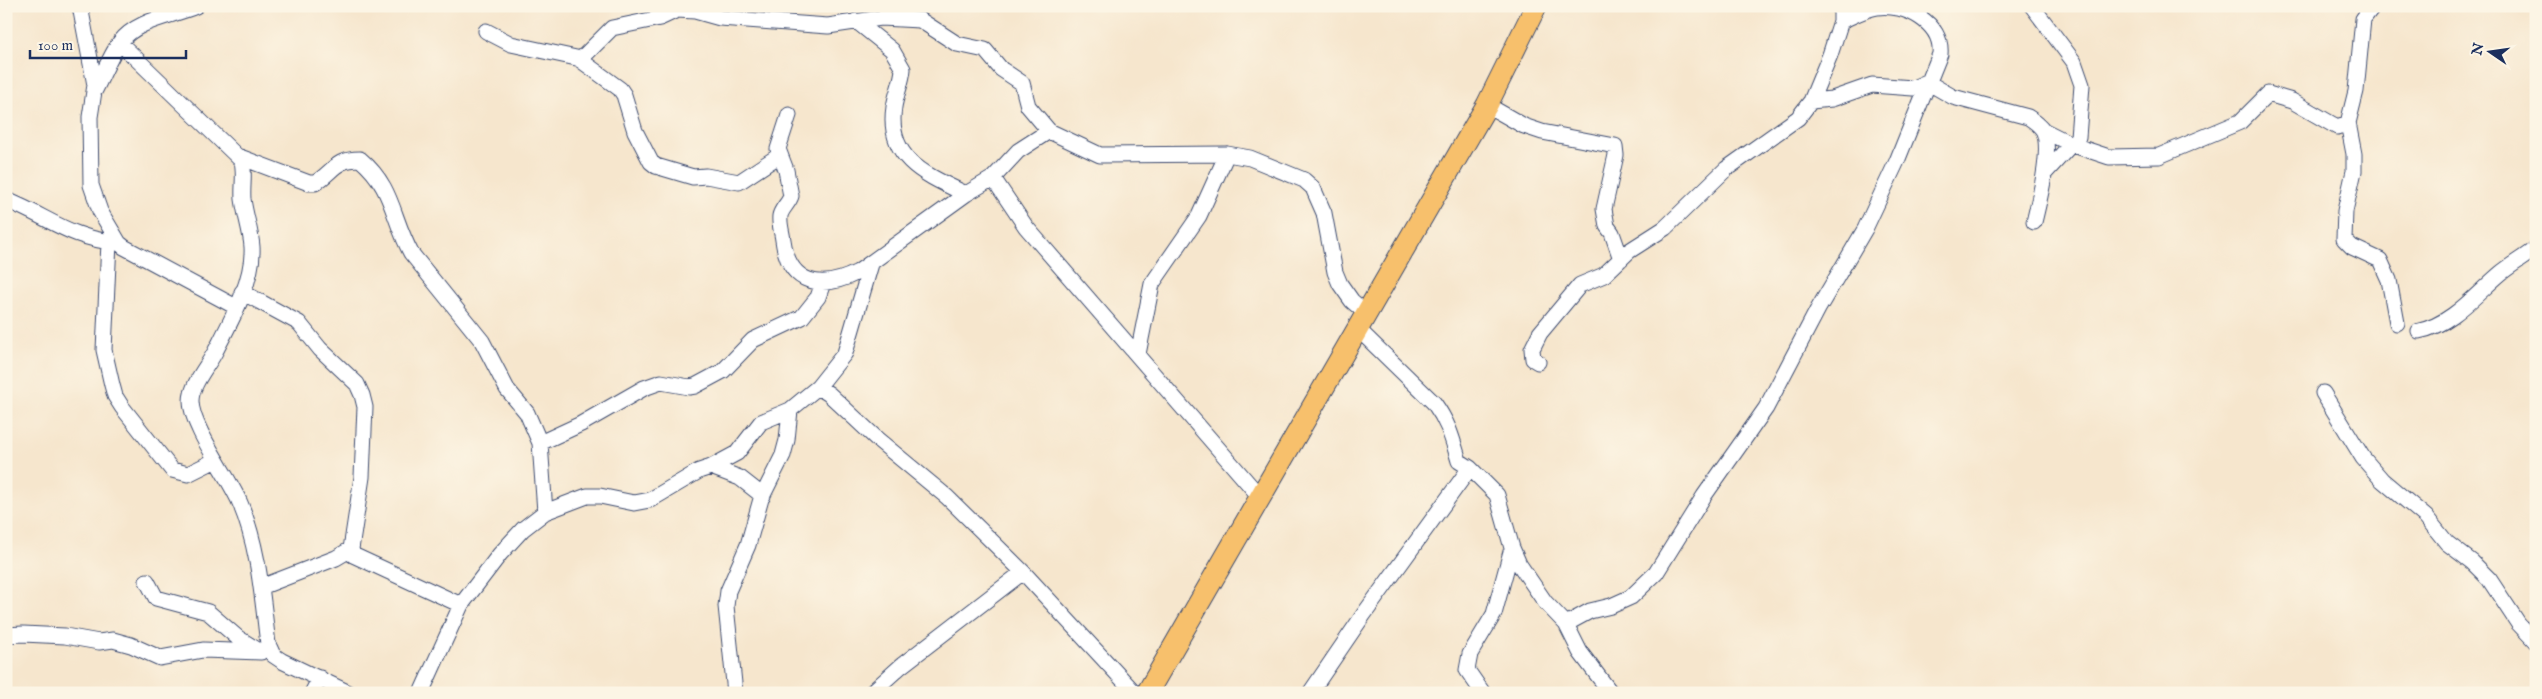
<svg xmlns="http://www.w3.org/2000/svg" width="2542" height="699" viewBox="0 0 2542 699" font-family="'IM FELL English',serif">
  <rect width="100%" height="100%" fill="#fcf5e5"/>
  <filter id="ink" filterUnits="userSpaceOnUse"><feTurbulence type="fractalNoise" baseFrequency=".02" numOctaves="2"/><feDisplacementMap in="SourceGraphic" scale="10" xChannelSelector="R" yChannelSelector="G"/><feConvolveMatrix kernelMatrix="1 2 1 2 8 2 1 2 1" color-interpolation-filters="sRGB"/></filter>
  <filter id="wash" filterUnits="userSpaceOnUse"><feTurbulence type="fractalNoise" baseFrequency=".0096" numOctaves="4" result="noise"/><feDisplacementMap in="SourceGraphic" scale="20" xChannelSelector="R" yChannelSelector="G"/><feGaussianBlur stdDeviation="1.12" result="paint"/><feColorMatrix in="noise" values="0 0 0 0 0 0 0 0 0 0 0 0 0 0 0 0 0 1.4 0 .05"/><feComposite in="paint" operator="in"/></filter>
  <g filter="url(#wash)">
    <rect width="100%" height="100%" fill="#f6e6cd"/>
  </g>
  <g filter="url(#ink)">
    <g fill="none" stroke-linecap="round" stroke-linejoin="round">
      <g stroke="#3c4a6f" stroke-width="17">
        <path id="minor" d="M80,6L95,85L90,117L91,185L100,211L119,243L124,247L236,307
          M2032,6L2074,62L2082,85L2078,137L2045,173
          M2373,6L2363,19L2356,91L2348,123L2354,154V171L2345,211L2344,239L2352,247L2380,260L2389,280L2397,323
          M856,21L892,50L903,69C902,82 896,94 894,107C886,159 926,175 966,194
          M486,31L511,44L581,59L612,28L660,18L677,10L695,11L720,18L828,26L881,18L920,20L957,44L985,50L1001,69L1022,83L1028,106L1049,131
          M120,43L242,161C245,174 242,186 243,199C245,215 251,231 252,247C254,280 231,321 216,350C209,365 191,384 191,401C191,427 229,477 240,503C259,548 262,596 268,644L273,655L282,661L349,693
          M579,59L620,89L624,95L635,131L651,162L656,166L693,177L706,176L739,182L780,155
          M95,90C103,75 110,56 120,42C138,19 171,17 196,6
          M1811,101L1832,99L1872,85L1913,88L1927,82L1953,97L2028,117C2034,121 2039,124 2043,130C2053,149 2039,201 2034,222
          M1487,105L1524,126L1542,132L1615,146L1616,155L1604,209L1607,226L1612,233L1621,259
          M789,115L778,149L786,170L791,196C789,203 781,209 780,216C779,224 782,232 783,240C789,285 821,291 858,272L966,194L993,178L1018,151L1049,131L1100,155L1227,154L1250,158L1304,180L1313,188L1324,213L1335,272L1340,284L1352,301L1367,314
          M2043,130L2073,145L2109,157L2159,156L2240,122L2268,94L2292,101L2337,127L2348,123
          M240,157L309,183H315C334,171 335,159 360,159C394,188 391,216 411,253L482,341L507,389L527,413L540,443L545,512
          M993,178L1026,227L1261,498
          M6,200C49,217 68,238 118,243
          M109,242L104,350L112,385L115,396L122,407L172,470L188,474L216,460
          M242,292L299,323L320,349L357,384L362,395L365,407L362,477L351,549L353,555L461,605
          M1358,329L1434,403C1449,424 1452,438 1459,461L1470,468L1497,495L1512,548L1519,564L1545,602L1566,624L1580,652L1611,693
          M2419,331C2451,325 2476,294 2501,273C2512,264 2525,257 2536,248
          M1138,354L1152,284L1199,216L1227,154
          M1538,362L1533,359L1532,349L1540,333L1580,285L1604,275L1629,251L1665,228L1726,169L1798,118L1811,101L1830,55L1841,21V6
          M818,387L829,394L877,439L947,497L1023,572L1135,693
          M2323,393L2363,458L2382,480L2426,517L2447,543L2472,562L2489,579L2518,623L2536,642
          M540,443L581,424L644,388L661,382L689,387L695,386L723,371L753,340L802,317L818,297L823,283
          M711,467L740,478L763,496
          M147,581L156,598L208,612L238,638L259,651
          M261,587L336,558L351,549
          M1566,624L1590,611L1611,606L1631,597L1656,573L1704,496L1766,408L1818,309L1865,229L1897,161L1940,54C1943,23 1905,3 1877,7C1864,9 1853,16 1841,21
          M6,635L23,634L65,636L99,642L113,640L131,645L160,658L203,650L261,652
          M312,693L320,678
          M421,693L461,605L500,554L523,529L545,512L587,496H600L634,503L650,500L699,471L711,467L737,453L761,422L790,410L818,387L845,353L871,264
          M735,693L726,606L728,591L748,545L761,499L783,455L787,440L790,410
          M871,693L901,666L1023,572
          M1310,693L1364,614L1470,468
          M1483,693L1467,670L1470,654L1494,614L1512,548"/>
      </g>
      <g stroke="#3c4a6f" stroke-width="23">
        <path id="highway" d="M1147,693L1487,105L1536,6"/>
      </g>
      <use href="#minor" stroke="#fff" stroke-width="15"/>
      <use href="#highway" stroke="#f7c06c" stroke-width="21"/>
    </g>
  </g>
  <rect width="2542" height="699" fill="none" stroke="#fcf5e5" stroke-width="25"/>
  <g transform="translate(2490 52) rotate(283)" stroke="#fcf5e5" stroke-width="4" paint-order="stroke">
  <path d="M0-4L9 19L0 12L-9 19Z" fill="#1b2f5e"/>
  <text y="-8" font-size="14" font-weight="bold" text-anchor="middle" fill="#1b2f5e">N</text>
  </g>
  <path d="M30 50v8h156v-8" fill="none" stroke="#1b2f5e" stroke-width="2.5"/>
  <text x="38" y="50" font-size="15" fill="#1b2f5e" stroke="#fcf5e5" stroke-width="4" paint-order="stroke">100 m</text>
</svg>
